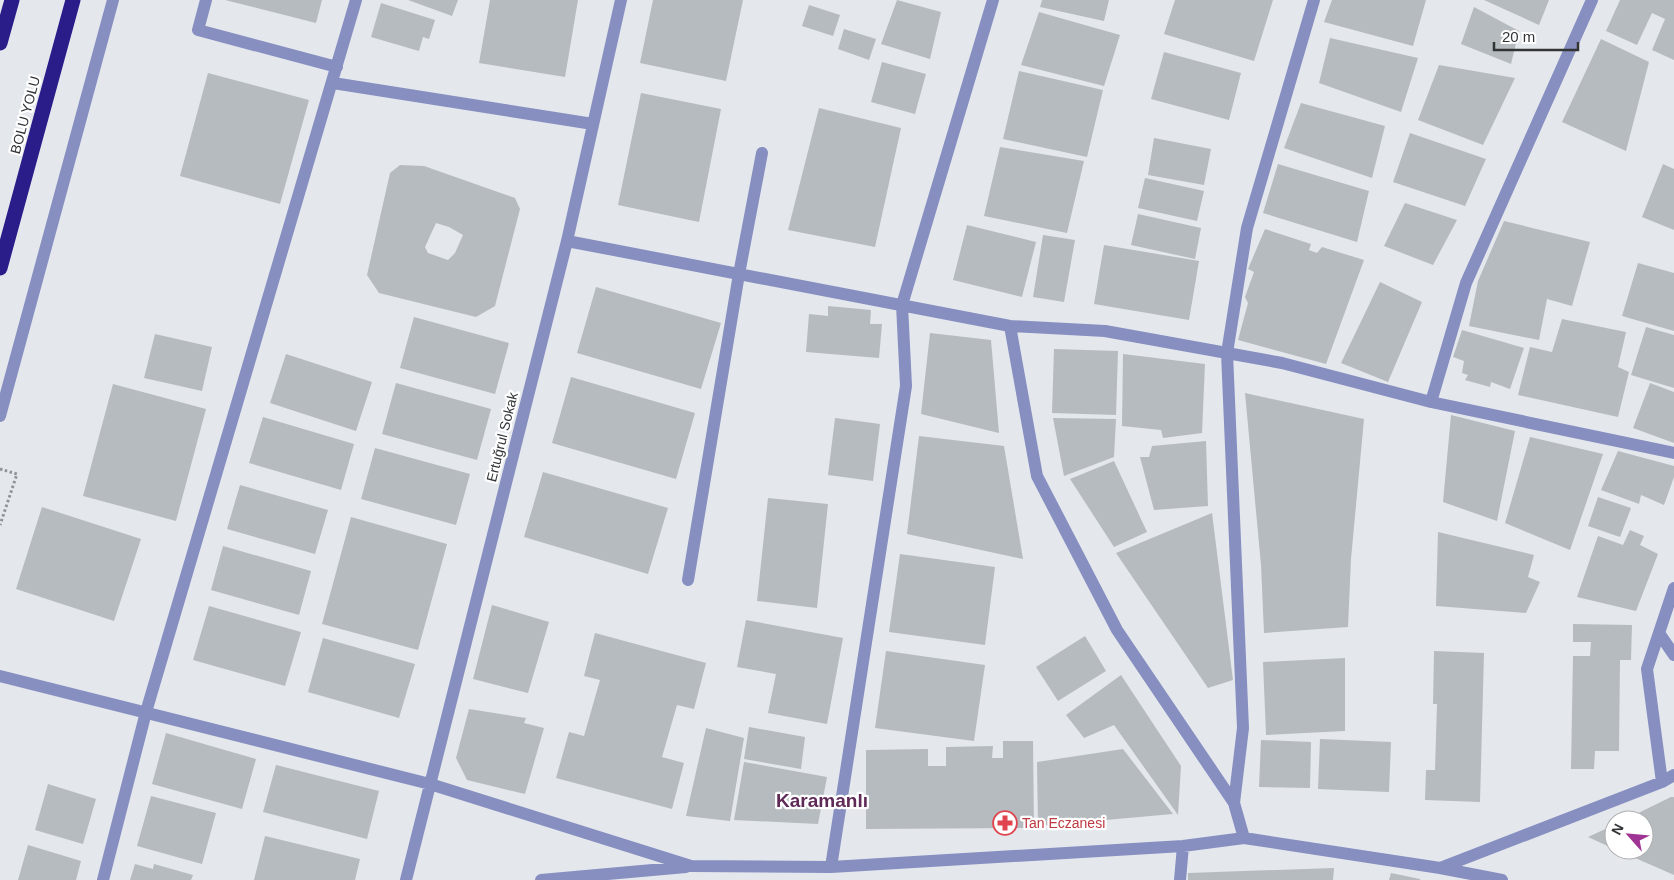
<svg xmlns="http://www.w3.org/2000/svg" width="1674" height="880" viewBox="0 0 1674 880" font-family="Arial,sans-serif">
  <rect width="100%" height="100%" fill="#e4e8ed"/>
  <path fill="#b6bbbf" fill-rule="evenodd" d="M225,0H322L316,23Z
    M408,0H458L452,16Z
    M490,0H578L565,77L479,63Z
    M653,0H743L726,81L640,63Z
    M897,0L941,12L930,59L881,44Z
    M1042,0H1109L1104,21L1040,7Z
    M1175,0H1273L1254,61L1164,34Z
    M1332,0H1426L1413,46L1324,22Z
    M1484,0H1549L1539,25Z
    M1620,0H1674V60L1652,50L1665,19L1652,13L1637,45L1606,31Z
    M381,3L435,20L429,39L423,37L419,51L371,37Z
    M809,5L840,15L833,36L802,26Z
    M1474,7L1519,31L1511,64L1461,44Z
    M1039,12L1120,35L1104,86L1021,65Z
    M844,29L876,39L869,60L838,49Z
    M1330,38L1418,58L1401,112L1319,83Z
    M1601,39L1649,62L1626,151L1562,122Z
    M1164,52L1241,73L1229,120L1151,99Z
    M882,62L926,74L915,114L871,102Z
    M1439,65L1515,78L1483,145L1418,120Z
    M1019,71L1103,90L1087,157L1003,139Z
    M208,73L309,100L280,204L180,176Z
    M641,93L721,109L699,222L618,205Z
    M1301,103L1385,126L1372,178L1284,148Z
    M819,108L901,128L875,247L788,230Z
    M1410,133L1486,159L1465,206L1393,182Z
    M1154,138L1211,149L1204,185L1148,175Z
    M1000,147L1084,161L1067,233L984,216Z
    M1278,164L1369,191L1357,242L1263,213Z
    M1663,164L1674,169V230L1642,217Z
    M400,165L424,166L515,198L520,209L495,306L476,317L379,293L367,275L390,173ZM436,223L449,227L463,235L455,253L448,260L428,253L425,247Z
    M1145,178L1204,191L1197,221L1138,208Z
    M1405,203L1457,220L1433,265L1384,246Z
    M1138,214L1201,228L1195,259L1131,245Z
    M1504,221L1590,242L1572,306L1547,299L1539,340L1469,326L1478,281Z
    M967,225L1036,242L1022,297L953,280Z
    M1265,229L1311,244L1309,250L1317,253L1322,247L1364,260L1326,364L1238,340L1248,303L1245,297L1254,272L1248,269Z
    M1043,235L1075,240L1064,302L1033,297Z
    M1104,245L1199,261L1189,320L1094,304Z
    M1638,263L1674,273V331L1622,316Z
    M1380,282L1422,302L1388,382L1341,363Z
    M596,287L721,323L701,389L577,353Z
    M828,306L871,310L870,324H882L879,358L806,352L809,314L828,316Z
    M414,317L509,343L495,394L400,368Z
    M1562,319L1626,332L1618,367L1629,372L1618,417L1518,395L1530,347L1552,352Z
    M1646,327L1674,335V388L1631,375Z
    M1462,330L1524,348L1510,389L1491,382L1490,387L1465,380L1468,375L1462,373L1464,361L1453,357Z
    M930,333L991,340L999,433L921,414Z
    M155,334L212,347L202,391L144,378Z
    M1054,349L1118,351L1116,415L1052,413Z
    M286,354L372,382L356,431L270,403Z
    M1123,354L1205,364L1202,433L1163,438L1161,430L1122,426Z
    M571,377L695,413L676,479L552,443Z
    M396,383L491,409L477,460L382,434Z
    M1650,383L1674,392V443L1633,428Z
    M113,384L206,409L176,521L83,496Z
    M1245,393L1364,419L1351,559L1348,627L1264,633L1261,565Z
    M1451,415L1515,431L1497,521L1443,502Z
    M263,417L354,444L341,490L249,463Z
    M835,418L880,424L873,481L828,475Z
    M1053,418L1116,419L1114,457L1064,476Z
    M919,436L1004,446L1023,559L907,534Z
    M1530,437L1603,454L1570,550L1505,523Z
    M1206,441L1208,506L1154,510L1140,457H1149L1152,446Z
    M375,448L470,474L456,525L361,499Z
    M1618,451L1674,466V477L1664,505L1641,495L1639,504L1601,490Z
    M1114,461L1147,532L1114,547L1070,479Z
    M543,472L668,508L648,574L524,537Z
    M240,485L328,510L315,554L227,529Z
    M1598,497L1631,508L1620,537L1588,526Z
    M768,498L828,504L817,608L757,601Z
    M42,507L141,539L114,621L16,589Z
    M1212,513L1233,680L1208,688L1116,553Z
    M351,517L447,544L418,650L322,624Z
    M1630,530L1644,536L1640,545L1658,554L1636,611L1577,597L1598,536L1623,545Z
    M1438,532L1534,555L1528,577L1540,582L1526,613L1436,606Z
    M223,546L311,571L299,615L211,590Z
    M900,554L995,567L985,645L889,632Z
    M492,605L549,622L528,693L473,679Z
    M209,606L301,632L285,686L193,660Z
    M746,620L843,638L827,724L768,713L776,674L737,667Z
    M1573,624L1632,625L1631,660H1620L1619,751H1595L1594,769H1571L1573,656H1590L1591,642H1573Z
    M595,633L706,663L694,709L677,705L662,757L684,763L672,809L556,778L569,732L584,736L600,680L584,676Z
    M1085,636L1106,671L1058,701L1036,667Z
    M323,638L415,664L399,718L308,692Z
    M886,651L985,665L974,741L875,728Z
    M1434,651L1484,653L1480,802L1425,800L1426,770H1435L1437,704H1433Z
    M1345,658V731L1266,735L1263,662Z
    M1121,675L1181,766L1178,815L1114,725L1084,738L1066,715Z
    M469,709L526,718L524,723L544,728L525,794L467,780L456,758Z
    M749,727L805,737L801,769L744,759Z
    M706,728L744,738L730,821L686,816Z
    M166,733L256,759L242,809L152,784Z
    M1320,739L1391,742L1389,792L1318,789Z
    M1261,740L1311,742L1310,788L1259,787Z
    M1003,741H1033L1034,828L866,829V750L928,749V766H946V747L993,746L992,758H1003Z
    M1123,749L1173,814L1038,826L1037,762Z
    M744,762L827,777L818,824L734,820Z
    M276,765L379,791L367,839L263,812Z
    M48,784L96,799L83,844L35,830Z
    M151,796L216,813L202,864L137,846Z
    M1671,797H1674V875L1617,850H1644V820H1624Z
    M1614,825V849L1588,837Z
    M265,836L360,859L355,880H254Z
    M28,845L81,861L76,880H18Z
    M135,864L153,869L154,864L193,875L191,880H130Z
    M1334,868L1333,880H1188V873Z
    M1391,873L1420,879V880H1389Z"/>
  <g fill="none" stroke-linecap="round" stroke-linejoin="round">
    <path stroke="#8f9296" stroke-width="3" stroke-dasharray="2.5 2.5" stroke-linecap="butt" d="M0,469L17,474L0,525"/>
    <path stroke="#878fc1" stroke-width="12" d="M206,0L198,30L337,67
      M333,83L593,124
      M567,241L1010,326L1105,331L1282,363L1431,402L1674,453
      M1010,326L1037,476L1117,630L1234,803
      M1431,402L1466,283L1592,0
      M0,416L113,0
      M688,580L739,274L762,153
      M1659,633L1674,655
      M0,676L430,784L691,866L831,867L1183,846L1244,838L1440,868L1662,782L1674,775
      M1662,782L1647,669L1674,588
      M1244,838L1234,803L1243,728L1227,353L1247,228L1314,0
      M831,867L906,386L902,305L993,0
      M1440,868L1502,880
      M103,880L146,712L356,0
      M406,880L567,241L621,0
      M541,880L686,867
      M1180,880L1183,846"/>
    <path stroke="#2a1d8a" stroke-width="15" d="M0,43L12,0
      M0,268L73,0"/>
  </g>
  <defs>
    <g id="pharmacy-ring" transform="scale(1.25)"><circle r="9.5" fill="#fff" stroke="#e0444e" stroke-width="1.5"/><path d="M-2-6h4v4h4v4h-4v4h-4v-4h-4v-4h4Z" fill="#e0444e"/></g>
  </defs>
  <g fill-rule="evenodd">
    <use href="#pharmacy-ring" x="1005" y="823"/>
  </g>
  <g text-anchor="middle" stroke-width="4.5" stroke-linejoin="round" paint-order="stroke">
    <g font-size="14" fill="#323436" stroke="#fff">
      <text transform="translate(25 115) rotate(-75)" y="5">BOLU YOLU</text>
      <text transform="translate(502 437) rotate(-76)" y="5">Ertuğrul Sokak</text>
    </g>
    <g font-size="14" fill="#be3a42" stroke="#fff" text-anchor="start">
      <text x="1022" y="828">Tan Eczanesi</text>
    </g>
    <g font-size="19" font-weight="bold" fill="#5f2a58" stroke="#fff">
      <text x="822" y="807">Karamanlı</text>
    </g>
  </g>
  <g transform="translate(1629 835) rotate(297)"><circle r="24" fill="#ffffff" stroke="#adaeaf"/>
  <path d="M0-4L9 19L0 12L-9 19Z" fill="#9f3494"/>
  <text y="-8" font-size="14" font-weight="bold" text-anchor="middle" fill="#323436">N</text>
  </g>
  <path d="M1494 42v8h84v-8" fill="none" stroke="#323436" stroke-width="2.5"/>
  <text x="1502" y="42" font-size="15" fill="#323436" stroke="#ffffff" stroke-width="4" paint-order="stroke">20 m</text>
</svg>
